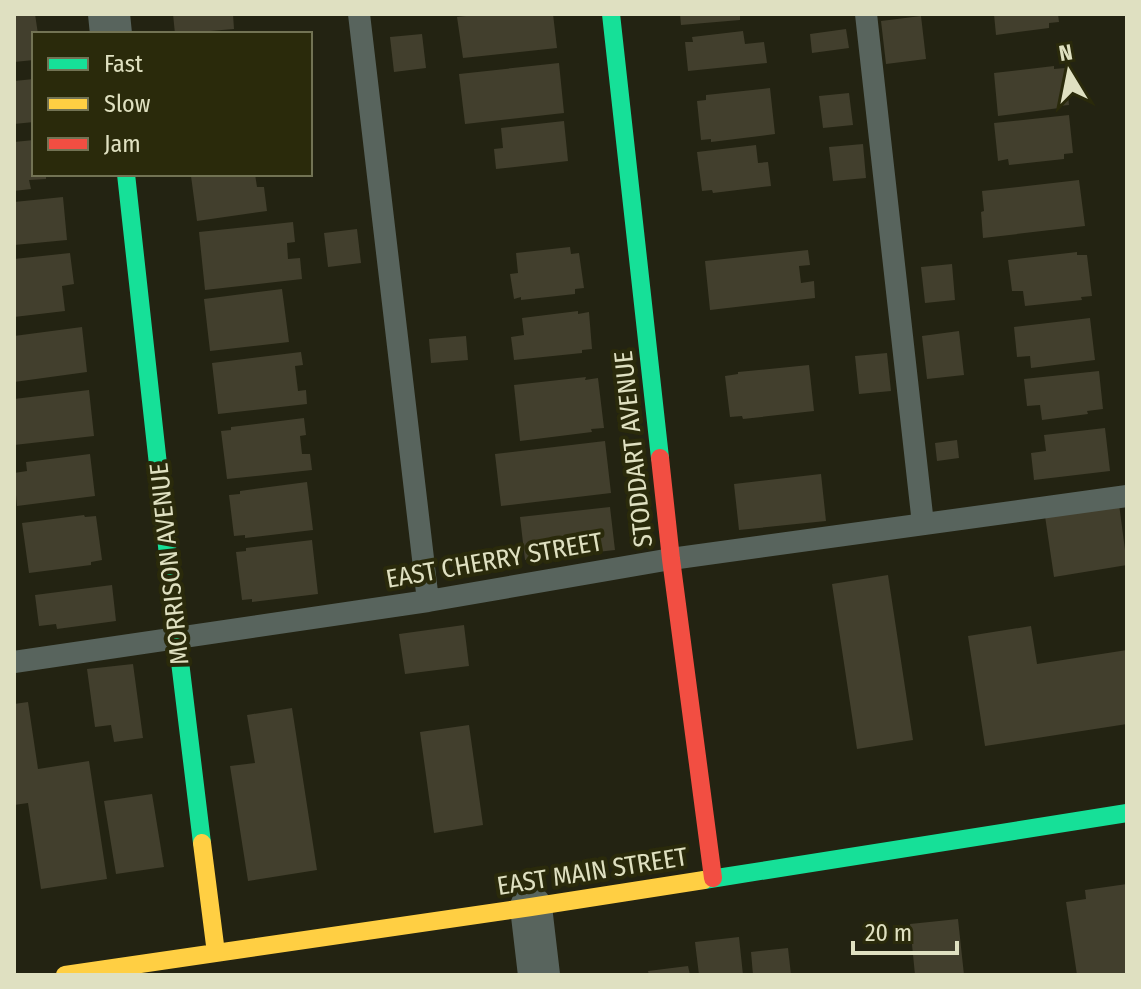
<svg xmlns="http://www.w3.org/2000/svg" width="1141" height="989" viewBox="0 0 1141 989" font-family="'Fira Sans Condensed',sans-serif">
  <rect width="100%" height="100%" fill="#232312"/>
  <path fill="#423f2d" d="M35,14L38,34H34V60L14,62V15Z
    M173,14H233L234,29L175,34Z
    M483,14H553L557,48L463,58L457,17Z
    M680,14H740V20L681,25Z
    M994,14H1058L1059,22L1049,23V28L996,35Z
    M921,16L926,59L886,64L881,21Z
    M846,29L849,48L812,53L810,34Z
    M743,31L745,44L764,42L767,63L688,71L685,42H693L692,37Z
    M422,34L426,68L394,72L390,37Z
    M559,63L564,113L465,124L459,74Z
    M1054,66V69L1065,68L1069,105L1059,106V108L998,116L994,73Z
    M34,79V122L14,124V81Z
    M770,88L775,134L711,142V139L701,140L697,101L706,100V95Z
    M849,93L853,125L823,128L819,96Z
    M1069,115L1073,153L1064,154V159L1009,165L1008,159L998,161L994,123Z
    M564,121L568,161L496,169L494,149L503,148L501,128Z
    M34,140V174H46V179L29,180L31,189L14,191V142Z
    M863,144L866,178L833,181L829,147Z
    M756,145L758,163L768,162L771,186L713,193L712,190L702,191L697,152Z
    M206,174H255L257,187H264L267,211L197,221L191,176Z
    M1079,180L1085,226L983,238L981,212L984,211L982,191Z
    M63,197L67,240L14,245V202Z
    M293,222L295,242L287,243L288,259L300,258L302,279L205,290L199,232Z
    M357,229L361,263L328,267L324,233Z
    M570,247L571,254L579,253L584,288L575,289V294L521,300V297L514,299L510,274L518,273L516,253Z
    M808,250L810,265L799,266L801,283L814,281L815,298L710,310L705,261Z
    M1077,252V255H1087L1092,296L1081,297L1082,300L1025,306L1023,291H1012L1008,260Z
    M70,253L74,284L62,286L65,311L14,317V259Z
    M952,264L955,300L925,303L921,267Z
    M282,289L289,342L210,351L204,299Z
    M578,311V314L589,312L592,349L582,350V353L514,360L511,337L524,335L522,318Z
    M1090,318L1095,360L1031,368L1030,356L1017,357L1014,327Z
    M82,327L87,372L14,382V336Z
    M959,331L964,375L927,379L922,336Z
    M466,336L468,360L431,363L429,339Z
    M301,352L303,365L295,366L298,391L306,390L307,404L218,414L212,363Z
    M887,353L891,391L859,394L855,356Z
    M809,365L814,411L743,419L742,416L730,417L725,376L738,374V372Z
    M1099,371L1103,409L1087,411L1088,414L1042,420L1040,405L1027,406L1024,379Z
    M586,377L585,380L598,378L604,428L591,429L592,432L520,441L514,385Z
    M89,390L94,436L14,445V399Z
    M304,418L306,435L300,436L302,454H310L312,470L227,479L221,431L231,430V427Z
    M1105,428L1110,471L1034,480L1031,453L1046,451L1044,435Z
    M957,440L959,458L937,461L935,443Z
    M605,441L611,493L501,506L495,454Z
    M90,454L95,496L17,506L14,473L27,471L26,462Z
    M821,474L826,521L739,530L734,484Z
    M307,482L313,530L245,538V535L234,536L229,495L240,494V491Z
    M1119,504L1127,565L1054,577L1045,516Z
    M610,507L615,550L525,560L520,517Z
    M84,515L85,517L96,516L102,560L91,562V565L29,573L22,523Z
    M312,540L318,594L252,602V599L242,600L236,552L246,551V548Z
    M888,575L913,740L857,749L832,584Z
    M112,585L116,621L57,629L56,624L39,626L35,595Z
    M464,625L469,666L405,674L399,634Z
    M1031,626L1037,664L1127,650V724L985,746L968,636Z
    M133,664L143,738L114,742L111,725L95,727L87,669Z
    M28,702L38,769L89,761L107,879L41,889L28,803L14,805V704Z
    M292,708L317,870L248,881L230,766L255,763L247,715Z
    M469,725L483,825L434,833L420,732Z
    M152,794L164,867L116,874L104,801Z
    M1127,884V975H1077L1066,902L1086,899L1085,890Z
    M958,919L964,975H915L910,924Z
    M739,937L743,975H699L695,942Z
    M788,948L791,975H753L751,952Z
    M688,966L690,975H649L648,971Z"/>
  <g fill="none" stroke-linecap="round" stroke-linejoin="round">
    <path stroke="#58645d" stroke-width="22" d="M359,14L428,601
      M866,14L923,524
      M14,662L428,601L671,559L1127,496"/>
    <path stroke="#58645d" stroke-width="42" d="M109,14L111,34
      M531,907L539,975"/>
    <path stroke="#16e098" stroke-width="18" d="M611,14L660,458
      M126,174L177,637L202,843
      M704,880L1127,813"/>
    <path stroke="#ffcf43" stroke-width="18" d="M202,843L216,953
      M65,975L531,907L704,880"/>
    <path stroke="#f24e42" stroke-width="18" d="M660,458L671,559L713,878"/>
  </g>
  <g text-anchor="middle" stroke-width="8" stroke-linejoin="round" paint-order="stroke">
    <g font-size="26" fill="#dfe0c1" stroke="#2a2a0b">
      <text transform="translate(633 449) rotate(-96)" y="9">STODDART AVENUE</text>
      <text transform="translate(494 560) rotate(-10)" y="9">EAST CHERRY STREET</text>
      <text transform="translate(169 564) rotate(-96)" y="9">MORRISON AVENUE</text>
      <text transform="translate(592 871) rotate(-9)" y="9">EAST MAIN STREET</text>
    </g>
  </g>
  <rect width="1141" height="989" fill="none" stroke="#dfe0c1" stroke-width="32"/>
  <rect x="32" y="32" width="280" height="144" fill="#2a2a0b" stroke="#727354" stroke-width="2"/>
  <rect x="48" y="58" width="40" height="12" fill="#16e098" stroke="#727354" stroke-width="2"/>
  <text x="104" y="72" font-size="24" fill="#dfe0c1">Fast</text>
  <rect x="48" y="98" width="40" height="12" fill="#ffcf43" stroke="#727354" stroke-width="2"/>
  <text x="104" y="112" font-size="24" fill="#dfe0c1">Slow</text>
  <rect x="48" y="138" width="40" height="12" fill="#f24e42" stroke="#727354" stroke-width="2"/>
  <text x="104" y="152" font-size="24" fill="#dfe0c1">Jam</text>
  <g transform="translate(1069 72) rotate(350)" stroke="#2a2a0b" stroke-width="6" paint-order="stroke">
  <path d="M0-6L14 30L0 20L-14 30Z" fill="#dfe0c1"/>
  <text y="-12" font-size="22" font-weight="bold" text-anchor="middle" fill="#dfe0c1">N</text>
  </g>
  <path d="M853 941v12h104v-12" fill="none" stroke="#dfe0c1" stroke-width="4"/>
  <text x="865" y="941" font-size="24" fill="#dfe0c1" stroke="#2a2a0b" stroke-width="6" paint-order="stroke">20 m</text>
</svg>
